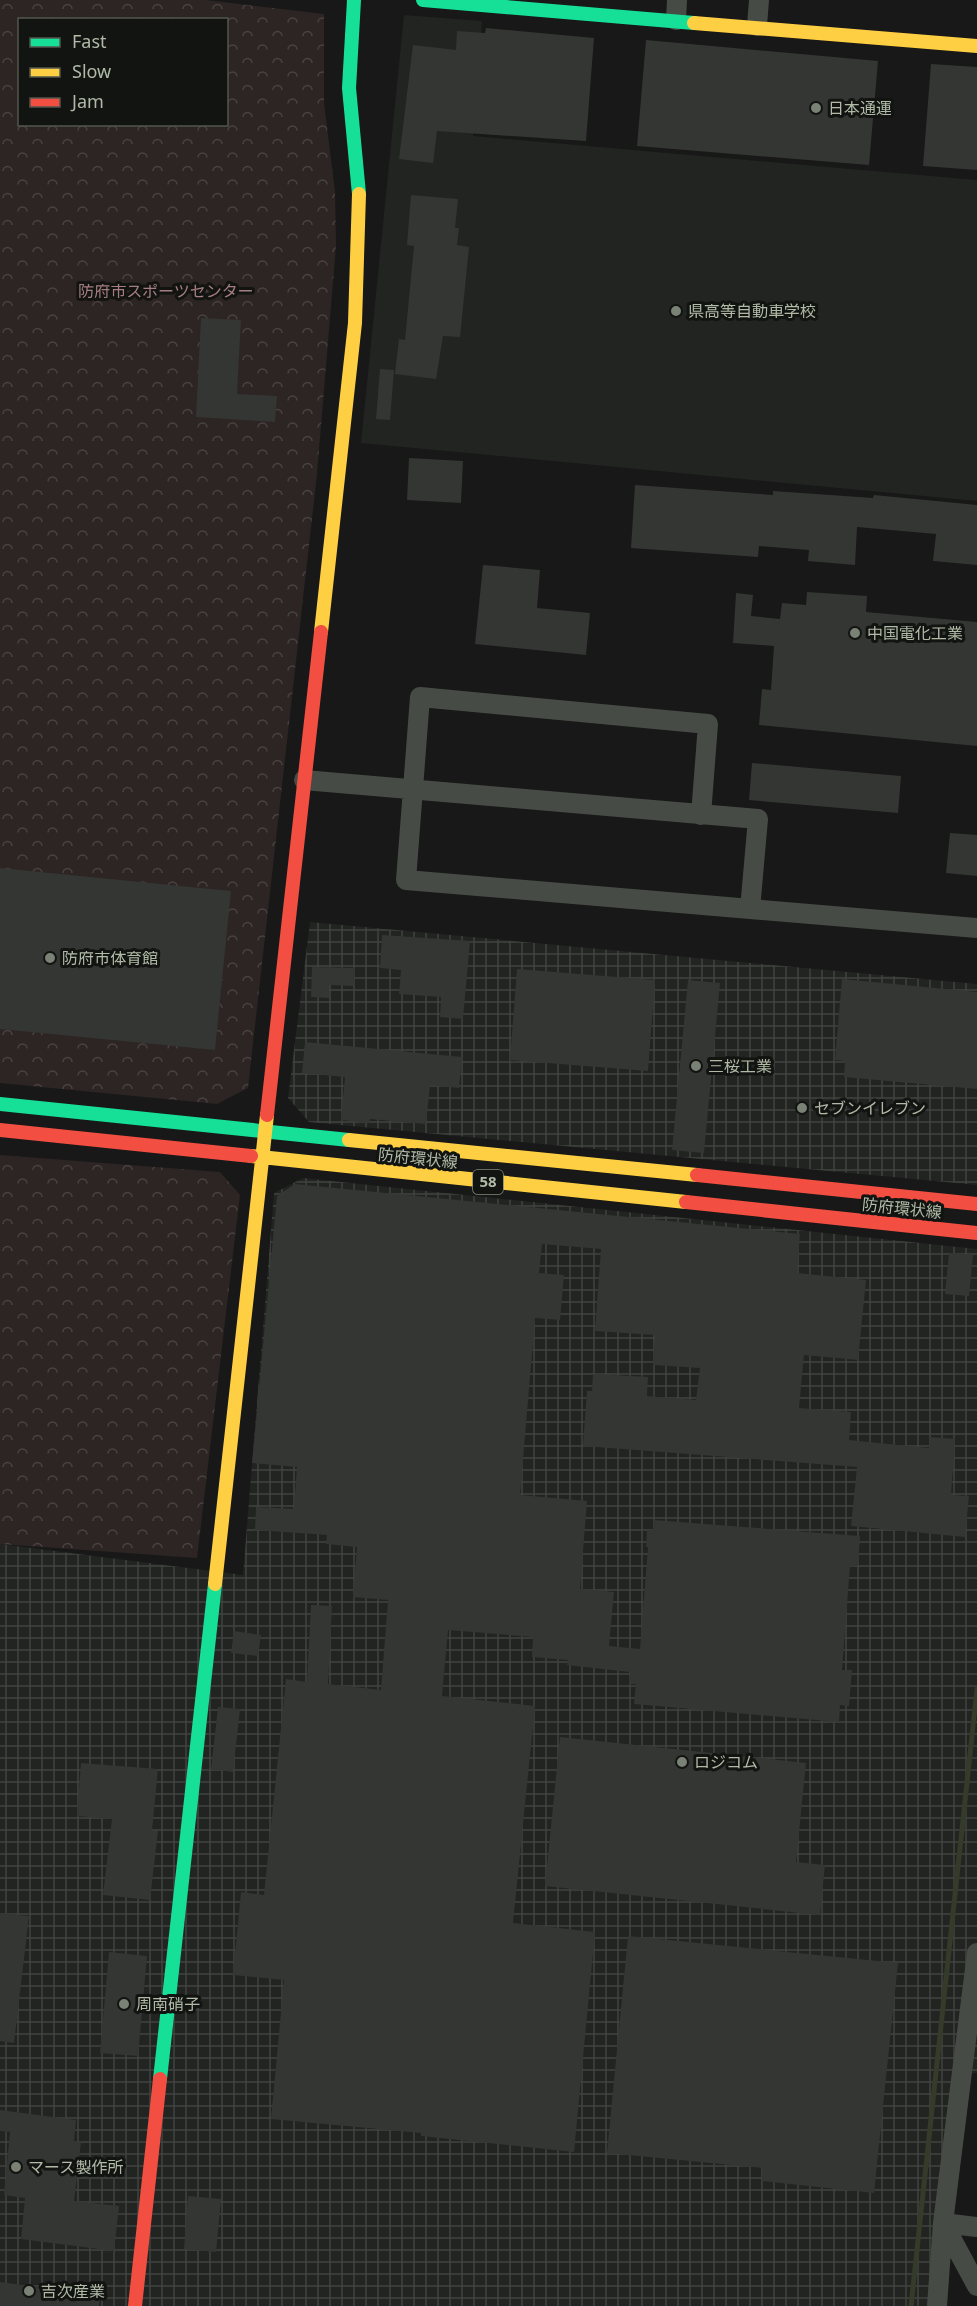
<svg xmlns="http://www.w3.org/2000/svg" width="977" height="2306" viewBox="0 0 977 2306" font-family="'Noto Sans','Noto Sans JP',sans-serif">
  <defs>
    <pattern id="industrial-grid" width="8" height="8" patternUnits="userSpaceOnUse" patternTransform="scale(1.5)"><rect width="8" height="8" fill="#212421"/><path d="M0 4h8M4 0v8" fill="none" stroke="#3f423e"/></pattern>
    <pattern id="forest-crowns" width="20" height="18" patternUnits="userSpaceOnUse" patternTransform="scale(1.5)"><rect width="20" height="18" fill="#2d2424"/><path d="M2 6a3 3 0 1 1 6 0M12 15a3 3 0 1 1 6 0" fill="none" stroke="#494241"/></pattern>
  </defs>
  <rect width="100%" height="100%" fill="#171817"/>
  <path fill="#212421" d="M404,15L482,21L473,136L977,180V501L361,443Z"/>
  <path fill="url(#industrial-grid)" d="M310,922L977,984V1185L309,1122L288,1098Z
    M303,1178L977,1249V2073L960,2075L937,2306H0V1544L243,1575L274,1193Z"/>
  <path fill="url(#forest-crowns)" fill-rule="evenodd" d="M0,0H206L324,14V103L335,191L336,246L317,474L248,1088L217,1104L0,1083ZM20,20H226V124H20Z
    M0,1155L220,1172L240,1195L197,1558L0,1544Z"/>
  <g fill="none" stroke-linecap="round" stroke-linejoin="round">
    <path stroke="#353b29" stroke-width="5" d="M911,2306L977,1689"/>
  </g>
  <path fill="#343633" d="M486,28L594,38L586,141L437,131L433,163L399,159L413,45L456,50L457,31L485,33Z
    M646,40L878,61L869,165L637,146Z
    M931,64L977,67V170L923,166Z
    M411,195L458,199L455,228H459L457,245L469,247L460,337L443,336L436,379L395,374L399,339L405,340L414,246L407,245Z
    M201,318L241,320L237,394L277,396L275,422L196,417Z
    M380,369L394,370L390,420L376,419Z
    M409,458L463,461L461,503L407,500Z
    M635,485L773,495V491L873,498L874,495L977,505V565L933,561L936,534L857,527L855,565L808,561L809,550L759,546L758,557L631,548Z
    M483,565L540,570L537,608L590,613L586,655L475,644Z
    M807,592L867,596L866,612L977,622V746L759,725L762,689L771,690L774,646L733,643L736,593L753,595L751,616L780,619L782,603L806,605Z
    M752,763L901,776L898,813L749,800Z
    M950,833L977,835V876L946,873Z
    M0,868L231,891L215,1050L0,1029Z
    M382,935L470,941L463,1019L440,1017L441,997L399,994L401,970L380,968Z
    M312,967L355,968L354,986L329,985V998L311,997Z
    M517,969L655,980L648,1071L510,1060Z
    M842,979L977,992V1089L844,1077L845,1061L835,1060Z
    M688,980L720,983L704,1153L672,1150Z
    M305,1042L462,1057L459,1088L430,1085L426,1124L370,1119L369,1123L341,1120L345,1077L302,1073Z
    M295,1184L800,1234L797,1273L866,1280L858,1360L804,1355L799,1408L851,1412L849,1440L929,1448L930,1437L955,1439L951,1495L969,1496L965,1537L851,1526L857,1467L583,1446L587,1391H592L593,1374L648,1377L647,1396L696,1400L700,1368L653,1365L655,1335L595,1331L601,1249L542,1244L539,1273L564,1275L560,1320L535,1318L520,1495L587,1501L580,1589L614,1592L609,1646L640,1649L648,1547H646L647,1530H653L654,1520L860,1536L858,1566H850L842,1670H852L849,1706L840,1705L839,1722L634,1704L636,1684H629L630,1672L567,1665L568,1660L532,1657L533,1637L448,1630L442,1696L535,1706L513,1923L595,1932L574,2152L421,2136V2133L271,2119L284,1980L233,1975L241,1892L264,1895L286,1679L307,1682L311,1605L332,1606L328,1684L381,1690L388,1600L353,1597L357,1547L326,1544L327,1535L255,1530L256,1507L294,1509L297,1467L252,1463L277,1196Z
    M949,1253L973,1255L969,1296L945,1294Z
    M234,1631L261,1635L258,1656L231,1653Z
    M218,1707L240,1709L233,1772L211,1769Z
    M560,1737L806,1763L796,1862L825,1865L820,1915L545,1886Z
    M81,1763L158,1769L152,1831H158L150,1900L103,1895L112,1819L77,1816Z
    M0,1913L29,1916L14,2043L0,2041Z
    M628,1936L898,1963L874,2193L762,2181L763,2168L607,2153Z
    M109,1952L147,1956L138,2056L100,2053Z
    M0,2110L76,2120L74,2141L81,2142L74,2201L119,2206L114,2251L21,2239L25,2198L4,2195L10,2132L0,2131Z
    M188,2196L221,2199L216,2252L184,2249Z
    M0,2282L100,2296L99,2306H0Z"/>
  <g fill="none" stroke-linecap="round" stroke-linejoin="round">
    <path stroke="#474b45" stroke-width="20" d="M676,20L677,0
      M757,26L759,0
      M304,780L758,819L750,909
      M701,815L708,724L420,697L406,880L977,928
      M943,2223L977,2286
      M943,2223L977,2227
      M937,2306L943,2223L977,1953"/>
    <path stroke="#16e098" stroke-width="14" d="M354,0L349,88L359,194
      M423,0L694,23
      M0,1104L349,1140
      M160,2079L215,1584"/>
    <path stroke="#ffcf43" stroke-width="14" d="M694,23L977,46
      M321,632L355,323L359,194
      M349,1140L697,1175
      M251,1156L686,1202
      M215,1584L267,1115"/>
    <path stroke="#f24e42" stroke-width="14" d="M267,1115L321,632
      M0,1130L251,1156
      M697,1175L977,1204
      M686,1202L977,1233
      M135,2306L160,2079"/>
  </g>
  <g fill="#7a8175" stroke="#121411" stroke-width="2">
    <circle cx="816" cy="108" r="6"/>
    <circle cx="676" cy="311" r="6"/>
    <circle cx="855" cy="633" r="6"/>
    <circle cx="50" cy="958" r="6"/>
    <circle cx="696" cy="1066" r="6"/>
    <circle cx="802" cy="1108" r="6"/>
    <circle cx="682" cy="1762" r="6"/>
    <circle cx="124" cy="2004" r="6"/>
    <circle cx="16" cy="2167" r="6"/>
    <circle cx="29" cy="2291" r="6"/>
  </g>
  <g text-anchor="middle" stroke-width="6" stroke-linejoin="round" paint-order="stroke">
    <rect fill="#121411" stroke="#81887a" stroke-width="1.5" x="473" y="1170" width="30" height="24" rx="4.5"/>
    <g font-size="15" font-weight="bold" fill="#b0baa7">
      <text x="488" y="1187">58</text>
    </g>
    <g font-size="16" fill="#b0baa7" stroke="#121411" text-anchor="start">
      <text x="828" y="114">日本通運</text>
      <text x="688" y="317">県高等自動車学校</text>
      <text x="867" y="639">中国電化工業</text>
      <text x="62" y="964">防府市体育館</text>
      <text x="708" y="1072">三桜工業</text>
      <text x="814" y="1114">セブンイレブン</text>
      <text x="694" y="1768">ロジコム</text>
      <text x="136" y="2010">周南硝子</text>
      <text x="28" y="2173">マース製作所</text>
      <text x="41" y="2297">吉次産業</text>
    </g>
    <g font-size="16" fill="#a67d81" stroke="#121411">
      <text x="166" y="297">防府市スポーツセンター</text>
    </g>
    <g font-size="16" fill="#b0baa7" stroke="#121411">
      <text transform="translate(418 1158) rotate(6)" y="6">防府環状線</text>
      <text transform="translate(902 1208) rotate(6)" y="6">防府環状線</text>
    </g>
  </g>
  <rect x="18" y="18" width="210" height="108" fill="#121411" stroke="#51564d" stroke-width="1.5"/>
  <rect x="30" y="38" width="30" height="9" fill="#16e098" stroke="#51564d" stroke-width="1.5"/>
  <text x="72" y="48" font-size="18" fill="#b0baa7">Fast</text>
  <rect x="30" y="68" width="30" height="9" fill="#ffcf43" stroke="#51564d" stroke-width="1.5"/>
  <text x="72" y="78" font-size="18" fill="#b0baa7">Slow</text>
  <rect x="30" y="98" width="30" height="9" fill="#f24e42" stroke="#51564d" stroke-width="1.5"/>
  <text x="72" y="108" font-size="18" fill="#b0baa7">Jam</text>
</svg>
